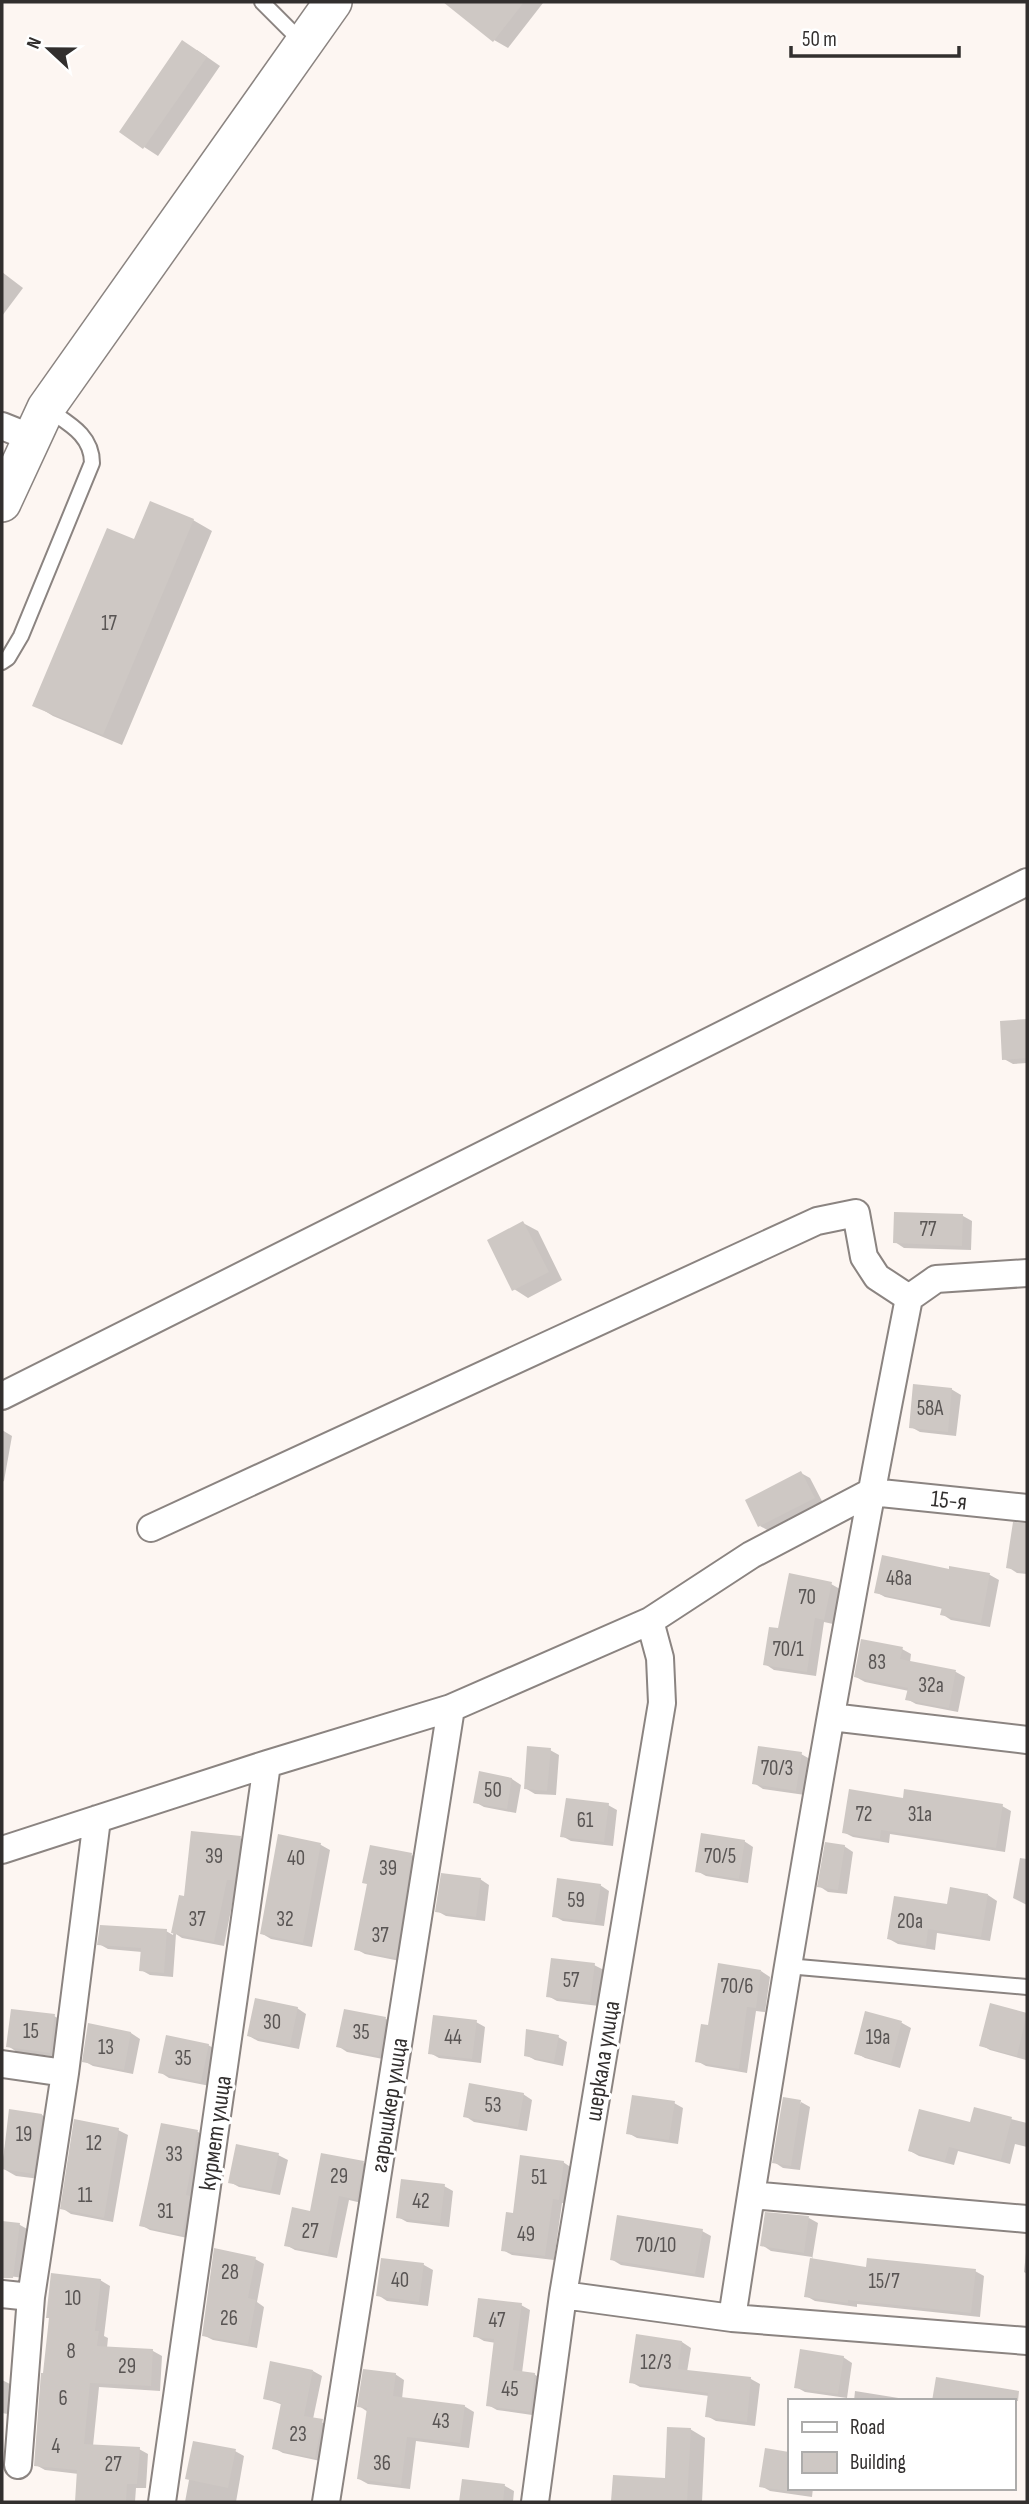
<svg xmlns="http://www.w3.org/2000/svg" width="1029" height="2504" viewBox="0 0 1029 2504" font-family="'Sofia Sans Condensed',sans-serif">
  <rect width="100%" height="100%" fill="#fdf6f2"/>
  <path fill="#0003" d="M460,2H542L543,3L508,48L494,40L455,9Z
    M197,50L220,66L158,156L121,132Z
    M2,272L23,288L2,316Z
    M193,520L212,531L122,745L53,716L35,705L135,541Z
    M1027,1021V1063L1013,1064L1004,1059L1002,1022Z
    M963,1216L972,1221L971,1250L904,1248L895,1242Z
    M523,1223L538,1231L562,1280L528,1298L514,1289Z
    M951,1389L961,1395L956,1436L920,1432L911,1427Z
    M2,1430L12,1436L4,1481L2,1482Z
    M801,1473L810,1478L823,1503L769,1531L760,1526Z
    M1014,1527L1027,1529V1574L1017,1573L1008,1567Z
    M950,1571L990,1575L999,1580L990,1627L951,1620L942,1614L943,1609L885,1597L876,1592Z
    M831,1584L840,1589L833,1624L824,1622L816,1676L774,1670L765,1664L779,1630Z
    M902,1649L911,1654L910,1662L956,1672L965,1677L958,1712L916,1704L907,1699L909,1691L865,1682L856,1677Z
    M550,1750L559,1755L556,1795L535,1794L525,1788Z
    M801,1754L810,1759L805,1795L763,1789L754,1783Z
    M480,1773L512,1779L521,1785L516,1813L484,1807L475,1802Z
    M904,1800L1002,1806L1011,1811L1005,1852L890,1834L889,1843L853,1837L843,1832Z
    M608,1805L617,1810L613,1846L571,1841L562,1836Z
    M280,1836L321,1845L330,1850L312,1947L271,1939L261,1933Z
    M240,1838L249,1843L243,1884H236L224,1946L182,1938L176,1934L173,1977L150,1975L141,1970L142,1952L108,1949L99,1944L166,1931L173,1935L180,1897L186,1898Z
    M744,1841L753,1847L748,1883L706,1876L697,1871Z
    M844,1846L853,1852L847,1894L828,1892L819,1886Z
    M412,1855L421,1860L405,1962L365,1954L356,1949Z
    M1020,1858L1027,1859V1905L1013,1898Z
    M480,1879L489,1885L485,1921L446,1916L437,1911Z
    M600,1885L609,1891L604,1926L563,1921L554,1916Z
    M988,1895L997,1901L990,1941L937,1933L935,1950L898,1944L889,1939Z
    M594,1965L604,1970L599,2006L557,2001L548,1996Z
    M761,1971L770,1977L765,2012L756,2011L747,2073L706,2066L697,2061L710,2027Z
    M991,2005L1027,2014L1026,2060L990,2050L981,2045Z
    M297,2008L306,2014L299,2049L258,2041L249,2036Z
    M345,2011L386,2019L395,2024L388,2060L347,2052L338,2046Z
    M866,2013L902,2023L911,2028L900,2068L865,2058L856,2053Z
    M54,2016L63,2021L59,2057L17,2052L8,2046Z
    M476,2022L485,2027L481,2063L439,2058L430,2053Z
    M90,2025L131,2033L140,2039L133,2074L93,2066L84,2061Z
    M558,2037L567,2042L563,2066L535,2060L526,2055Z
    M208,2045L217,2050L210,2086L169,2078L160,2072Z
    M523,2094L532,2100L527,2131L474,2122L465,2116Z
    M801,2102L810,2107L800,2170L783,2168L774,2162Z
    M674,2103L683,2108L678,2144L637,2138L628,2133Z
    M975,2110L1027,2123V2147L1015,2144L1010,2164L958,2151L954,2165L919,2156L910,2151L972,2124Z
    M10,2111L42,2115L56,2123L48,2180L16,2176L2,2168Z
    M162,2125L198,2132L207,2137L192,2239L150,2230L141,2225Z
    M118,2130L128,2135L113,2222L71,2214L62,2208Z
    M278,2155L288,2160L280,2195L239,2187L230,2182Z
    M563,2162L572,2168L568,2204L562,2203L554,2260L512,2255L503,2250L514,2215Z
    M363,2163L372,2168L366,2204L349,2200L337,2258L295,2250L286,2245L312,2213Z
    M444,2186L453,2191L449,2227L407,2222L398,2217Z
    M809,2218L818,2223L812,2260L868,2269L975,2271L984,2276L980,2317L857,2304V2307L815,2301L806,2296L812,2257L771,2251L762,2245Z
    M2,2223L20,2225L29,2230L23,2278L2,2275Z
    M702,2231L711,2236L704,2278L621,2265L611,2259Z
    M1027,2243V2274L1024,2272Z
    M255,2259L264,2264L257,2302L264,2307L257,2348L213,2340L203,2335Z
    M382,2260L424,2265L433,2270L428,2306L387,2301L378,2295Z
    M100,2280L110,2286L104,2336L108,2338L107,2348L153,2351L162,2356L160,2391L99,2387L93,2446L139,2449L148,2454L146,2488H136L135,2502H77L79,2474L45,2470L36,2465Z
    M521,2305L530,2310L522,2373L534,2374L543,2380L539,2416L497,2410L488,2405L496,2343L484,2341L475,2336Z
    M682,2342L691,2348L687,2372L751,2379L760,2384L755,2426L716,2421L707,2416L709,2396L640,2387L631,2382Z
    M843,2357L852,2363L847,2398L805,2392L796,2387Z
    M313,2371L322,2376L313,2419L331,2426L325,2462L283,2453L274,2448L283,2405L264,2398Z
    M395,2374L404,2380L402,2399L464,2406L474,2412L469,2448L416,2441L410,2489L368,2484L359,2479L368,2412L359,2406Z
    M2,2380L18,2388L13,2415L2,2413Z
    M855,2391L917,2401H854Z
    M690,2429L705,2438L702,2502H617L613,2500L666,2479Z
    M767,2450L789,2453V2488H813L812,2497L770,2491L761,2486Z
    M235,2451L244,2456L236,2502H185L189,2480Z
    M463,2481L505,2486L514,2491L513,2502H460Z"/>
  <path fill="#cec8c4" d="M443,2H524L493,42Z
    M182,40L207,57L143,149L119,132Z
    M150,501L194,519L103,735L32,706L107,528L134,539Z
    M1027,1019V1058L1002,1060L1000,1021Z
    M894,1212L963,1214L962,1246L893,1243Z
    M523,1221L549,1272L512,1291L487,1240Z
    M913,1384L952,1388L948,1432L909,1428Z
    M801,1471L815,1498L758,1527L745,1500Z
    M1013,1522L1027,1523V1572L1006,1568Z
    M882,1555L949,1569V1566L990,1573L981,1623L940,1615L942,1607L874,1593Z
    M789,1573L832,1582L824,1620L815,1618L807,1672L763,1665L769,1627L778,1628Z
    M861,1639L903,1647L900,1659L956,1670L949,1708L905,1700L908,1688L854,1677Z
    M527,1746L551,1748L547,1791L524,1789Z
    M758,1746L802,1752L796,1791L752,1784Z
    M479,1771L512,1778L507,1809L473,1803Z
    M849,1789L903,1798L904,1789L1003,1804L996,1848L881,1830L880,1839L842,1833Z
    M566,1798L609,1803L604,1842L560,1837Z
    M191,1831L241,1836L235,1880H227L214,1942L171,1933L179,1895L184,1896Z
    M701,1833L745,1840L739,1879L695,1872Z
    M278,1834L321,1843L303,1943L260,1934Z
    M825,1842L845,1845L838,1890L817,1887Z
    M370,1845L412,1853L396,1958L354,1950L367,1884L362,1883Z
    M441,1873L481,1878L476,1917L435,1912Z
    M557,1878L601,1884L595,1922L552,1917Z
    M950,1887L988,1894L981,1937L928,1929L926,1946L887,1939L894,1896L947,1904Z
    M100,1925L167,1929L164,1973L139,1971L141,1948L97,1945Z
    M551,1958L595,1963L590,2002L546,1997Z
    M718,1963L761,1970L756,2008L747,2007L739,2069L695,2062L701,2024L708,2025Z
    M255,1998L298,2007L290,2045L247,2036Z
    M990,2003L1027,2013L1017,2056L979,2046Z
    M11,2009L55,2014L50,2053L6,2047Z
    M344,2009L386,2017L379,2056L336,2047Z
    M865,2011L902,2021L891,2064L854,2054Z
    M433,2015L477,2020L472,2059L428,2054Z
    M88,2023L131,2032L124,2070L82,2062Z
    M526,2029L559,2035L554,2062L524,2056Z
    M166,2035L209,2044L201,2082L158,2073Z
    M469,2083L524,2093L518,2127L463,2117Z
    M632,2095L675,2101L669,2140L626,2134Z
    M783,2097L801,2100L791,2166L772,2163Z
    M974,2107L1012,2117L1001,2160L949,2147L945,2161L908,2151L919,2109L970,2122Z
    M9,2109L42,2114L34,2174L2,2169Z
    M74,2119L119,2128L104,2218L60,2209Z
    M161,2123L198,2130L186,2195L190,2196L182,2235L139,2226Z
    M236,2144L279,2153L271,2191L228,2183Z
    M321,2153L364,2161L357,2200L339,2196L328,2254L284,2246L292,2207L310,2211Z
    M520,2155L564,2161L559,2200L553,2199L545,2256L501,2251L506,2212L513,2213Z
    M401,2179L445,2184L440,2223L396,2218Z
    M765,2212L809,2216L804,2253L760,2246Z
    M617,2215L703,2229L695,2274L610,2260Z
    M2,2221L20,2223L13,2278H2Z
    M214,2248L256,2257L248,2298L256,2300L248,2344L202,2336Z
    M381,2258L424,2263L419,2302L376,2296Z
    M810,2258L866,2267L867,2258L976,2269L971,2313L848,2300V2303L804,2297Z
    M51,2273L101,2279L95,2331H99L97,2346L153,2349L151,2386L90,2383L84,2444L140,2447L137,2484H127L126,2502H75L77,2470L34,2466L41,2373H43L49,2318H46Z
    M478,2298L522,2303L513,2370L535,2373L530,2412L486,2406L494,2339L473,2337Z
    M636,2334L682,2341L678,2369L751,2377L747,2422L705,2417L708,2393L629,2383Z
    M800,2349L844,2356L838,2394L794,2388Z
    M270,2361L313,2370L304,2416L323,2419L315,2458L272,2449L281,2403L263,2399Z
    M363,2369L396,2373L393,2396L465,2405L460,2443L407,2437L401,2485L357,2479L367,2408L357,2407Z
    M936,2377L1019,2391L1018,2401H932Z
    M667,2427L691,2428L687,2502L611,2501L613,2475L665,2478Z
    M193,2441L236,2449L228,2488L185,2479Z
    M765,2448L789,2452V2491L759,2487Z
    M462,2479L505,2484L503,2502H459Z"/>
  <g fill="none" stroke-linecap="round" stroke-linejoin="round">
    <g stroke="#8b8481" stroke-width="18">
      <path id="service" d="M262,2L302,42
        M2,662L8,658L21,636L92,463C92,434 67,423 46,408
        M787,1966L1027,1987"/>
    </g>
    <g stroke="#8b8481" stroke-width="30">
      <path id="minor" d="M2,426L32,438
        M2,1396L1027,882
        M871,1492L1027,1508
        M151,1528L817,1221L856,1213L864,1257L877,1277L909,1298
        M831,1717L1027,1740
        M2,1850L267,1764L451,1708L650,1621L751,1555L871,1492
        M2,2064L65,2073
        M751,2195L1027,2219
        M2,2294L31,2297
        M563,2295L732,2318L1027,2341
        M732,2318C784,1977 842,1637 909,1298L936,1279L1027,1273
        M18,2465L31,2297L65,2073L97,1819
        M162,2502L267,1764
        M326,2502L451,1708
        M535,2502L563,2295L662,1703L660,1658L650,1621"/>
    </g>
    <g stroke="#8b8481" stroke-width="40">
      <path id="secondary" d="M2,503L46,408L333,2"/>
    </g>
    <use href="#service" stroke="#fff" stroke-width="14"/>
    <use href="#minor" stroke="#fff" stroke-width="26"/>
    <use href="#secondary" stroke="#fff" stroke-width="37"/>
  </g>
  <g text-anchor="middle" stroke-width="6" stroke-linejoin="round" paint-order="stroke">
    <g font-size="21" fill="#595554">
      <text x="109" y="630">17</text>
      <text x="928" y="1236">77</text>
      <text x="930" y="1415">58А</text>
      <text x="899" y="1585">48а</text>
      <text x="807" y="1604">70</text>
      <text x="788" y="1656">70/1</text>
      <text x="877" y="1669">83</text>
      <text x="931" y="1692">32а</text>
      <text x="777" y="1775">70/3</text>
      <text x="493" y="1797">50</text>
      <text x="864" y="1821">72</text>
      <text x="920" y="1821">31а</text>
      <text x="585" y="1827">61</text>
      <text x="214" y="1863">39</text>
      <text x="720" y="1863">70/5</text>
      <text x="296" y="1865">40</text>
      <text x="388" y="1875">39</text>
      <text x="576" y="1907">59</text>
      <text x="197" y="1926">37</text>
      <text x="285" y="1926">32</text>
      <text x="910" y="1928">20а</text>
      <text x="380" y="1942">37</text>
      <text x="571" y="1987">57</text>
      <text x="737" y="1993">70/6</text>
      <text x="272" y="2029">30</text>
      <text x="31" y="2038">15</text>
      <text x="361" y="2039">35</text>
      <text x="453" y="2044">44</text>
      <text x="878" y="2044">19а</text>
      <text x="106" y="2054">13</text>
      <text x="183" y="2065">35</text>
      <text x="493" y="2112">53</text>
      <text x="24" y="2141">19</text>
      <text x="94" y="2150">12</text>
      <text x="174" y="2161">33</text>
      <text x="339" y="2183">29</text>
      <text x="539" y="2184">51</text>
      <text x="85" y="2202">11</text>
      <text x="421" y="2208">42</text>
      <text x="165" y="2218">31</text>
      <text x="310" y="2238">27</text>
      <text x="526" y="2241">49</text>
      <text x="656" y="2252">70/10</text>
      <text x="230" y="2279">28</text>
      <text x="400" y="2287">40</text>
      <text x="884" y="2288">15/7</text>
      <text x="73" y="2305">10</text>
      <text x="229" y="2325">26</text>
      <text x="497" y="2327">47</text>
      <text x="71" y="2358">8</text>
      <text x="656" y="2369">12/3</text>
      <text x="127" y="2373">29</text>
      <text x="510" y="2396">45</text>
      <text x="63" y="2405">6</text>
      <text x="441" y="2428">43</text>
      <text x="298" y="2441">23</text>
      <text x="56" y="2453">4</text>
      <text x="382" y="2470">36</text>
      <text x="113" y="2471">27</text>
    </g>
    <g font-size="24" fill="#322f2e" stroke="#fff">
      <text transform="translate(949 1500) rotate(6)" y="8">15-я</text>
      <text transform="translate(602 2061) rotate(-81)" y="8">шеркала улица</text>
      <text transform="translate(389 2105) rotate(-81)" y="8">гарышкер улица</text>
      <text transform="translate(215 2133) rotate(-82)" y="8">курмет улица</text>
    </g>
  </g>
  <rect width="1029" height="2504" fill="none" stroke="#322f2e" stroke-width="7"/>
  <rect x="788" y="2399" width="228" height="91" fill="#ffffff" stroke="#adacab" stroke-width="2"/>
  <rect x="802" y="2422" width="35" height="10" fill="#ffffff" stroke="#adacab" stroke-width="2"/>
  <text x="850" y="2434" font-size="21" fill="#322f2e">Road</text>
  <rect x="802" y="2452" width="35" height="21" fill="#cec8c4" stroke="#adacab" stroke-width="2"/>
  <text x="850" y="2469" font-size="21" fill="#322f2e">Building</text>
  <g transform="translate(49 49) rotate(292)" stroke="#ffffff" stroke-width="5" paint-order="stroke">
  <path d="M0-5L12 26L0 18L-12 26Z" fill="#322f2e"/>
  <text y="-10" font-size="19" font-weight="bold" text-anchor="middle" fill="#322f2e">N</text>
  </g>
  <path d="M791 46v10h168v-10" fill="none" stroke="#322f2e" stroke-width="3.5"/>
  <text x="802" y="46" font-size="21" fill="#322f2e" stroke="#ffffff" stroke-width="5" paint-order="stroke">50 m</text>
</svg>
